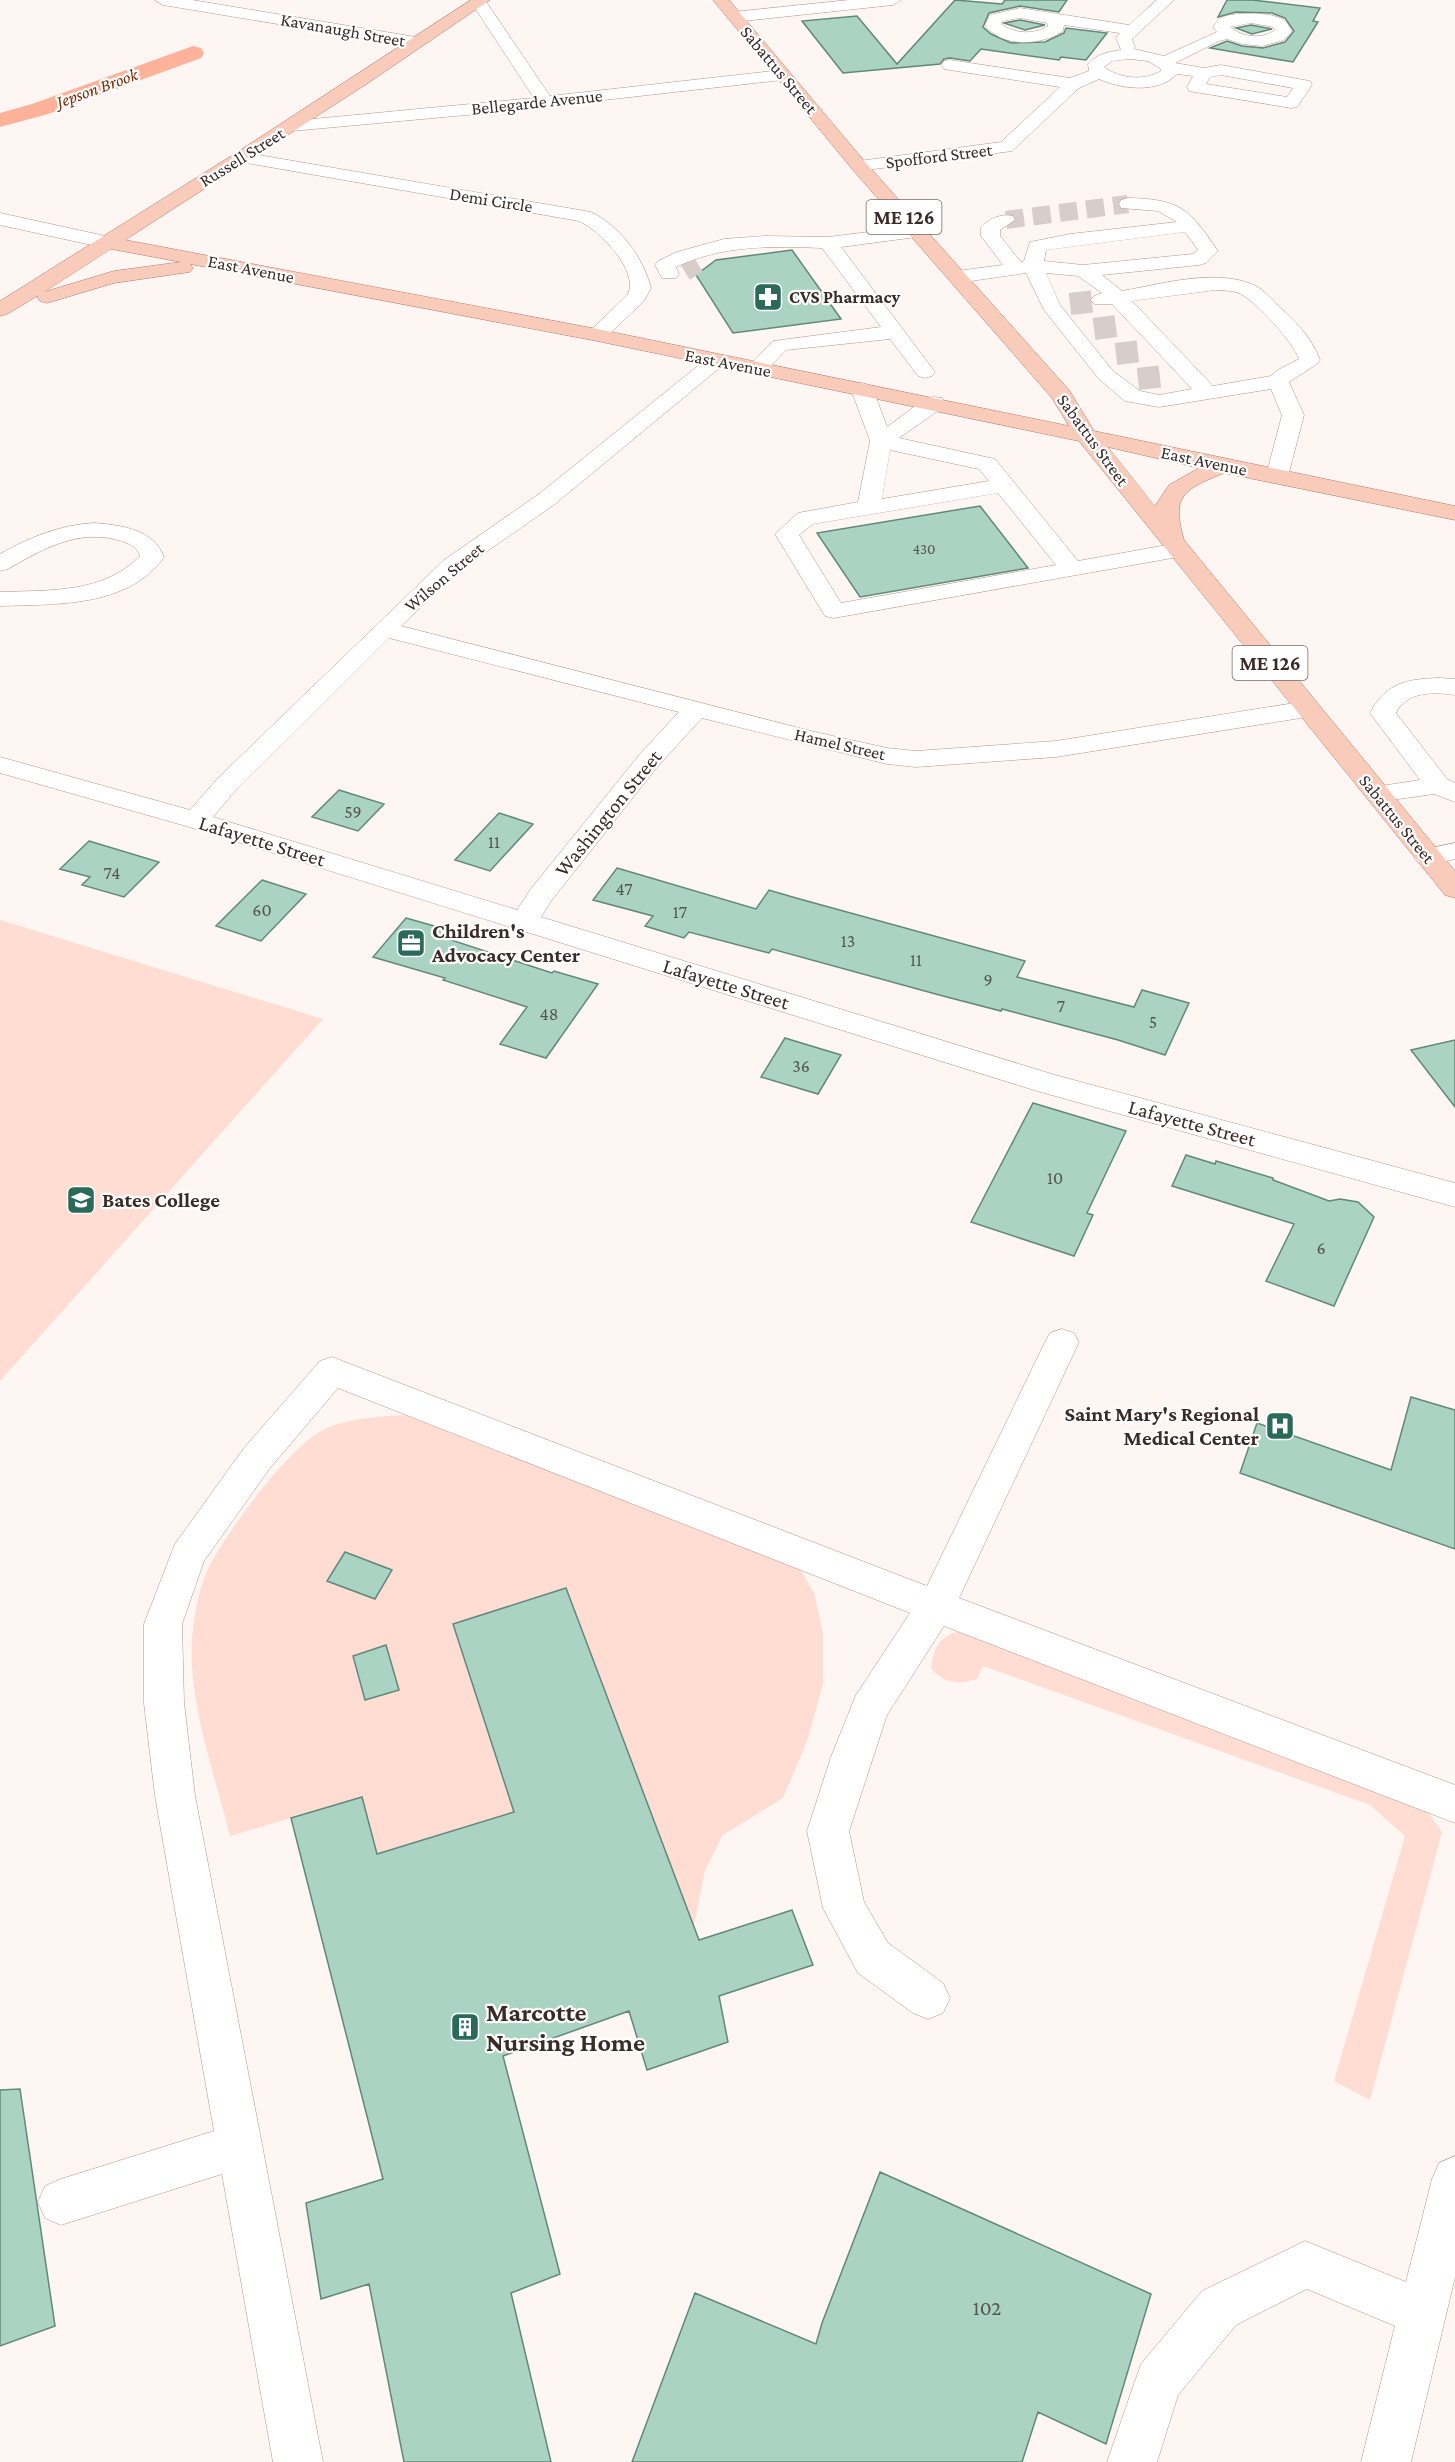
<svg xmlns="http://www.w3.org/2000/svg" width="1455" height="2462" viewBox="0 0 1455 2462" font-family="'Crimson Pro',serif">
  <rect width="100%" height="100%" fill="#fef6f3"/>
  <path fill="#ffddd2" d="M0,920L323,1019L0,1381Z
    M408,1415L797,1564L814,1593L823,1633V1684L807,1741L783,1798L723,1835L705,1870L694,1926L566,1588L453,1624L514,1812L377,1854L362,1797L230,1836C216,1780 196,1725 192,1667C190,1637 196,1592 210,1565C228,1530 289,1447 323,1430C346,1418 383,1416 408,1415Z
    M964,1630L1424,1807L1442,1832L1370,2100L1334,2081L1405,1836L1370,1805L983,1666L977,1679C959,1684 943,1684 931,1668C935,1645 939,1636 964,1630Z"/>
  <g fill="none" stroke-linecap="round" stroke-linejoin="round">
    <path fill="#feb299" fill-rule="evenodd" d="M193,46L201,48L204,53L201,58L48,114L0,127V113L32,104Z"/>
  </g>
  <path fill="#aad3c4" stroke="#61887b" stroke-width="1.5" d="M955,0L1002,4L1005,0H1067L1059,12L1020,6L989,13L983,27L991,34L1011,43L1045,42L1064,33L1066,28L1107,33L1086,60L1061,57L1059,60L981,49L970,61L950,58L944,59L940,64L843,73L802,21L857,16L897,64Z
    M1227,0H1252L1320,8L1313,21L1318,22L1293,62L1210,48L1227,41L1242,46L1263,48L1285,42L1294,31L1285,18L1272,13L1236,12L1218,17Z
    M1020,20L1045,25L1025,30L1004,23Z
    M1251,25L1272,29L1252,34L1236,28Z
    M792,250L841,319L733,333L696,275L716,260Z
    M980,506L1028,568L860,597L817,533Z
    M339,790L384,804L358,831L312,817Z
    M499,813L533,824L490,871L455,860Z
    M89,841L159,862L124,897L82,885L90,877L60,869Z
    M617,868L756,909L769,890L796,898L1025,961L1017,977L1134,1007L1142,990L1189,1003L1165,1055L1118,1040L1002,1009L1001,1011L943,996L772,949L769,953L689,932L684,938L645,926L653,916L593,900Z
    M262,880L306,894L261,941L216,926Z
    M406,918L448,930L442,937L552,973L554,971L598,984L546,1058L500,1044L527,1007L443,980L445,978L373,957Z
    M785,1038L841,1055L818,1094L761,1077Z
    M1455,1040V1107L1411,1050Z
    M1033,1103L1126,1131L1087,1213L1093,1215L1074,1256L971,1222Z
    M1186,1155L1215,1164L1216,1161L1273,1178V1180L1329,1201L1340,1199L1358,1202L1374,1217L1334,1306L1266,1281L1294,1224L1172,1186Z
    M1411,1397L1455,1410V1549L1240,1473L1257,1423L1391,1470Z
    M345,1552L392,1570L375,1599L327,1581Z
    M566,1588L699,1940L792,1910L813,1965L719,1996L728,2042L647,2070L629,2011L503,2056L560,2274L511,2293L551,2462H404L369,2284L321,2299L306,2203L383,2179L291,1818L362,1797L377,1854L514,1812L453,1624Z
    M386,1645L399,1690L365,1700L353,1656Z
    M20,2089L55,2326L0,2346V2090Z
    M880,2172L1151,2294L1106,2444L1038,2412L1022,2462H632L695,2293L816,2344L822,2323Z"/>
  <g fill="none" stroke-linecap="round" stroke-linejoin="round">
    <path stroke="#d7cdca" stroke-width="18" stroke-dasharray="18 9" stroke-linecap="butt" d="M1006,220L1128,204
      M685,272L698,264"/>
    <path stroke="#d7cdca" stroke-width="22" stroke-dasharray="22 11" stroke-linecap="butt" d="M1070,304L1096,301
      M1094,329L1117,326
      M1116,354L1141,351
      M1138,379L1164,376"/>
    <g stroke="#b89488" stroke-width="1">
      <path id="minor" d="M155,0H192L416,37L424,42L416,47L163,5Z
        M473,0H485L550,96L782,70L790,75L782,80L488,113L292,131L286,130L283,126L286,122L292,121L534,98L471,2Z
        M849,0H901L893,5L734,22L726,17L734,12Z
        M1157,0H1174L1132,39L1135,47L1134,49L1164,56L1217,32L1213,27C1216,23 1218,19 1223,17C1235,12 1273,12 1284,20C1287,22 1290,28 1292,31L1284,40L1262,46L1242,44L1227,39L1219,41L1175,63L1204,68L1221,65L1304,80L1310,81L1312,85L1297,107L1291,108L1189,91L1187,87L1193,76L1177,74C1158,94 1121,89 1099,79L1079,88L1012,151L859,171L853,170L850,166L853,162L859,161L1001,142L1060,87L950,70L944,69L942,65L944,61L950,60L1070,78L1089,71L1088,64C1096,54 1108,52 1121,50L1116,38L1120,33L1064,25L1063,31C1041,46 1002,48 985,25L990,15L1020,8L1129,25ZM1020,18L1047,23L1048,26C1034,35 1015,34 1001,24L1003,21ZM1251,23L1273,27L1275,30C1262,40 1242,37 1230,27ZM1130,59L1148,61L1160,68L1161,71C1144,81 1120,79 1104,67L1112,61ZM1221,75L1293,88L1287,97L1206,84L1210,77Z
        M241,152L591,212C620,226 643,257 651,288L644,301L604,339H590L587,335L590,331L628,294C639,270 599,230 579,221L235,161L232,157L235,153Z
        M1128,198C1181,199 1189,209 1218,251L1206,263L1199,265L1102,275L1122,291C1162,284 1215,268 1254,285C1266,291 1275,304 1285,312C1300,326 1313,341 1320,360L1317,364L1289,382L1304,415L1288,476L1285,481L1277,483L1269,481L1266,476L1282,415L1271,389L1159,407L1125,401L1099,379L1044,310L1026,273L957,283L950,281L947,277L950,273L957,271L1003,265L981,236V228C987,219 1002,213 1013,216L1015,220L1000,230V236L1021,262L1024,261L1030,242L1070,234L1177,222L1158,211L1121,208L1119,204L1121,200ZM1185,232L1198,250L1193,254L1083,265L1044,261L1046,250ZM1046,273L1078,276L1102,293L1094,296L1091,300L1094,304H1112L1192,389L1159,395L1140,391L1113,371L1060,305ZM1216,290C1224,291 1232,290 1239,293C1256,301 1293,342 1299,359L1278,370L1271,376L1213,386L1132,301Z
        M0,213L110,237L117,239L120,243L117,247L110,249L0,225Z
        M917,226L924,228L926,232L924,236L841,247L935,372L932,376L925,378L918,376L890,339L786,350L764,373L757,375L750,373L747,369L750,365L773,341L881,327L822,248C772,246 722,245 676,267L679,274L676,278H662L655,265L658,261L677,252L724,239L765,236L828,237Z
        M716,355L723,357L726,361L723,365L555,504L460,570L401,626L815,732L887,748L916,751L1056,741L1307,701L1316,704L1320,709L1316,714L1307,717L1056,757L916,767L887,764L702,718L658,766L551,901L541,917L1055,1075L1455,1183V1207L1037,1091L186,826L0,773V757L190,810L217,779L444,560L539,494L709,357ZM389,638L679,712L640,754L530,890L517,910L213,817L235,791Z
        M862,383L869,385L873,389L887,427L926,398L934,397L942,398L945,403L942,408L899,438L995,459L1078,561L1178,543L1186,545L1190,550L1186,555L1178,557L834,618L825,616L775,534L798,513L858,502L870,441L851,389L855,385ZM890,450L979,469L989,481L882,499ZM998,493L1056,565L841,603L799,535L813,524Z
        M94,523C120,525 154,529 164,557C128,608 55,604 0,606V592C49,590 103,594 140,556C137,546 128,543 118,540C78,529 42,549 8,569L0,571V554C30,537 60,525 94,523Z
        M1439,678L1455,679V695C1433,692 1407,691 1396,713L1447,779L1455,783V802L1434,794L1377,802L1368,800L1364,794L1368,788L1420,780L1370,713C1386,683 1406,679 1439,678Z
        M1455,843V859L1428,866L1418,863L1414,857L1418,851Z
        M1062,1329L1074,1333L1079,1342L959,1598L1455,1785V1823L944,1626L887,1715L849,1831L864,1902L888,1943L943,1983L950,1998L943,2013L928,2019L913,2013L858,1973L823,1908L807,1831L831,1757L856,1695L910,1613L338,1388L270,1468L204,1561L182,1624L184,1703L195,1796L323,2462H273L222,2174L61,2225L45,2218L38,2202L45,2186L61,2179L214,2131L155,1796L144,1703V1624L175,1544L244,1448L320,1361L332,1357L927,1586L1045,1342L1050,1333Z
        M1455,2156V2277L1411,2462H1361L1395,2326L1307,2289L1236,2325L1178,2395L1157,2462H1107L1141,2364L1202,2291L1305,2241L1406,2282L1432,2179L1439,2163Z"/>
    </g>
    <g stroke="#b47c6a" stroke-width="1">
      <path id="major" d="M471,0H490L368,83L125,240L597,329L1069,426L1052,398L853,170L713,0H729L865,162L1069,390L1094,431L1455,506V520L1224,473C1183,490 1171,495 1184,540L1455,871V898L1445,895L1079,441L597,341L190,264L193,268L190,272L114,283L47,303L40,301L37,297L39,295L7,314L0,316V301L236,153ZM111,249L181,262L114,271L44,292ZM1108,447L1199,468L1169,485L1155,506Z"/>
    </g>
    <use href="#minor" fill="#fff" fill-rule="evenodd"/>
    <use href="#major" fill="#f9cbbb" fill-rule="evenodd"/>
  </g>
  <defs>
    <g id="pharmacy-square" transform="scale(1.5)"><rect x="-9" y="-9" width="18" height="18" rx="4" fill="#2a6a58" stroke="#fff"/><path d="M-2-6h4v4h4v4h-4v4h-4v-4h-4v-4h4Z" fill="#fff"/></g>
    <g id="office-square" transform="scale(1.5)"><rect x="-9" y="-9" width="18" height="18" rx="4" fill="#2a6a58" stroke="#fff"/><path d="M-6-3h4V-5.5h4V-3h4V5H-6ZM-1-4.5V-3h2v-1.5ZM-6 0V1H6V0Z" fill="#fff"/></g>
    <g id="university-square" transform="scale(1.5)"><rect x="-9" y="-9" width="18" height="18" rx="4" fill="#2a6a58" stroke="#fff"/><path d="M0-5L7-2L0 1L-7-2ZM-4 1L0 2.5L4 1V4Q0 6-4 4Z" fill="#fff"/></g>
    <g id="hospital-square" transform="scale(1.5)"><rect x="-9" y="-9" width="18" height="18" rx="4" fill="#2a6a58" stroke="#fff"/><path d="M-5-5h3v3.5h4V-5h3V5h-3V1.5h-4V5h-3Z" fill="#fff"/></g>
    <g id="building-square" transform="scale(1.5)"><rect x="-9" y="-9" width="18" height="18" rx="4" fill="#2a6a58" stroke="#fff"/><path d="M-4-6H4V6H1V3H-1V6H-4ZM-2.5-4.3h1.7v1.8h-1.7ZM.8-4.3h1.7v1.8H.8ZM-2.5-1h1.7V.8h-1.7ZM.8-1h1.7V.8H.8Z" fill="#fff"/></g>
  </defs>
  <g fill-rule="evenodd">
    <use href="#pharmacy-square" x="768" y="297"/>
    <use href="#office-square" x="411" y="943"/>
    <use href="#university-square" x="81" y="1200"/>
    <use href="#hospital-square" x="1280" y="1426"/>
    <use href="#building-square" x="465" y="2027"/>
  </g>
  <g text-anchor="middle" stroke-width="4.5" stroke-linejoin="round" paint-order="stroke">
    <g font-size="15" fill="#56554e">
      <text x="924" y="554">430</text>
    </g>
    <g font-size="18" fill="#3a2b27" stroke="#fff">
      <text transform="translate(343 30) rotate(10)" y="6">Kavanaugh Street</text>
      <text transform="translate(779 70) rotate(50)" y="6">Sabattus Street</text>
      <text transform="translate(537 102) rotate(-6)" y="6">Bellegarde Avenue</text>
      <text transform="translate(939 156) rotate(-7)" y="6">Spofford Street</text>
      <text transform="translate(242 157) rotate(-32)" y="6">Russell Street</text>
      <text transform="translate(491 200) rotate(9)" y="6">Demi Circle</text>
      <text transform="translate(251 269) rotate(11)" y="6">East Avenue</text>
      <text transform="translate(728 363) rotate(11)" y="6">East Avenue</text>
      <text transform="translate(1093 440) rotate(54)" y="6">Sabattus Street</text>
      <text transform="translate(1204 461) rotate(12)" y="6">East Avenue</text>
      <text transform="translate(444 577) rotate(-40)" y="6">Wilson Street</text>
      <text transform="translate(840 744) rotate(13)" y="6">Hamel Street</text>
      <text transform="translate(1397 819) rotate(51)" y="6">Sabattus Street</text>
    </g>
    <g font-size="18" font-style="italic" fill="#7f2a05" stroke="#fff">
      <text transform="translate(97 88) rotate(-20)" y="6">Jepson Brook</text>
    </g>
    <g font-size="18" font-weight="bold" fill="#3a2b27" stroke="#fff" text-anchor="start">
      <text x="789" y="303">CVS Pharmacy</text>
    </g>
    <g font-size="18" fill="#56554e">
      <text x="353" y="818">59</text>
      <text x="494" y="848">11</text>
      <text x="112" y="879">74</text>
      <text x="624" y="895">47</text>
      <text x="262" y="916">60</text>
      <text x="680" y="918">17</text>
      <text x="848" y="947">13</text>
      <text x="916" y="966">11</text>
      <text x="988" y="986">9</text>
      <text x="1061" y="1012">7</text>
      <text x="549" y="1020">48</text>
      <text x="1153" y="1028">5</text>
      <text x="801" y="1072">36</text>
      <text x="1055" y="1184">10</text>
      <text x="1321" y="1254">6</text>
    </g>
    <g fill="#fff" stroke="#756b68" stroke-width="1.5">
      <rect x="866.5" y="200" width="75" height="34" rx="4.5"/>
      <rect x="1232.5" y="646" width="75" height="34" rx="4.5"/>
    </g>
    <g font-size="20" font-weight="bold" fill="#3a2b27">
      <text x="904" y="224">ME 126</text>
      <text x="1270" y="670">ME 126</text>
    </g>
    <g font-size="21" fill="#3a2b27" stroke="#fff">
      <text transform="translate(608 813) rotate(-51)" y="7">Washington Street</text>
      <text transform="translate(262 841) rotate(17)" y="7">Lafayette Street</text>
      <text transform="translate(726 984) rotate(17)" y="7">Lafayette Street</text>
      <text transform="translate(1192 1123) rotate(15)" y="7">Lafayette Street</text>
    </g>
    <g font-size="21" font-weight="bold" fill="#3a2b27" stroke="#fff" text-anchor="start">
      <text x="432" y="938">Children's<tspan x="432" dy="24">Advocacy Center</tspan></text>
      <text x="102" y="1207">Bates College</text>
      <text x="1259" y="1421" text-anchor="end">Saint Mary's Regional<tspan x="1259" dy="24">Medical Center</tspan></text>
    </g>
    <g font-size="21" fill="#56554e">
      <text x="987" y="2315">102</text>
    </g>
    <g font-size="26" font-weight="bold" fill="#3a2b27" stroke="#fff" text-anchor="start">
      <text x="486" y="2021">Marcotte<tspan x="486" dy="30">Nursing Home</tspan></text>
    </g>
  </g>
</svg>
